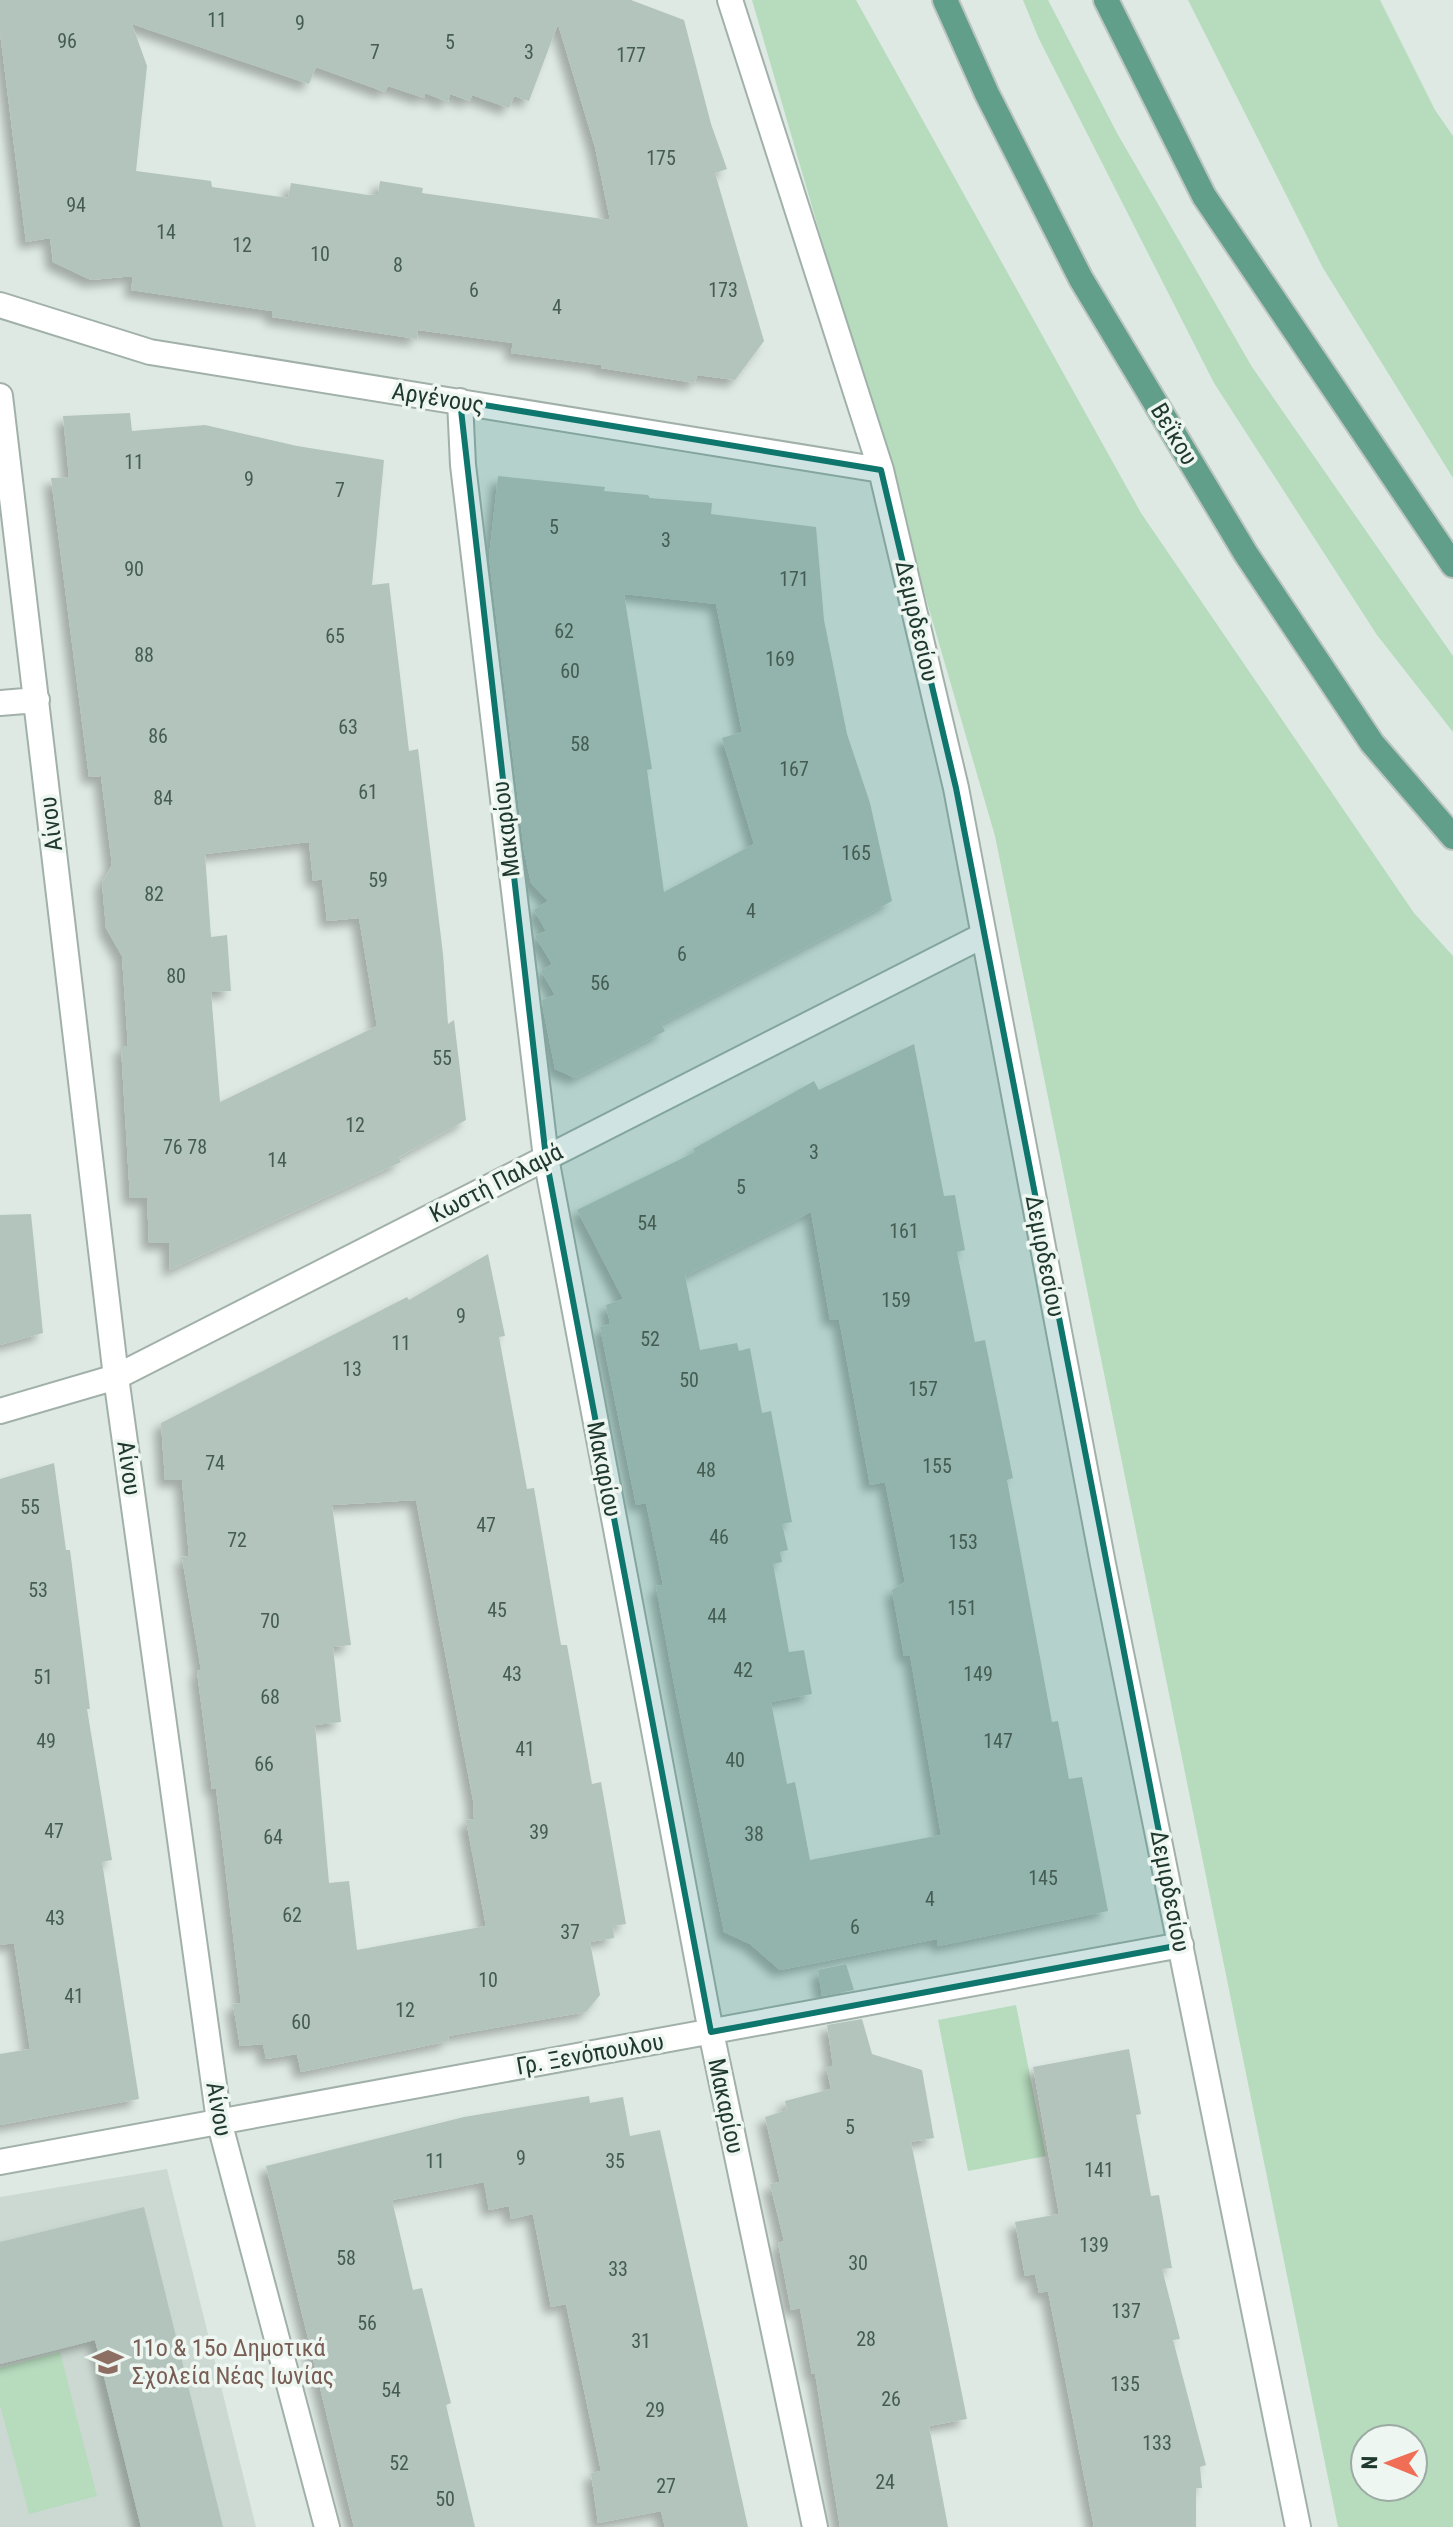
<svg xmlns="http://www.w3.org/2000/svg" width="1453" height="2527" viewBox="0 0 1453 2527" font-family="'Roboto Condensed',sans-serif">
  <defs>
    <filter id="shadow"><feDropShadow dx="-7" dy="7" stdDeviation="4" flood-color="#0004"/></filter>
  </defs>
  <rect width="100%" height="100%" fill="#dee9e3"/>
  <path fill="#ccd9d2" d="M167,2169L256,2527H0V2197Z"/>
  <path fill="#b6dbbd" fill-rule="evenodd" d="M752,0H856L1141,513L1414,913L1453,956V2527H1338L995,836ZM1365,2439H1413V2487H1365Z
    M1023,0H1048L1117,133L1252,367L1453,656V732L1377,635L1214,383L1039,39Z
    M1188,0H1380L1435,110L1453,136V478L1323,268Z
    M1016,2005L1046,2156L968,2171L938,2020Z
    M60,2352L97,2496L29,2514L0,2405V2368Z"/>
  <path fill="#b3c4bc" fill-rule="evenodd" filter="url(#shadow)" d="M0,0H631L684,20L711,124L727,169L715,173L764,341L735,380L697,375L695,383L601,368V365L511,353L513,343L418,330L417,339L272,317V311L131,290L133,276L91,280L53,262L50,238L26,242L0,32ZM132,24L309,84L316,67L385,92L388,86L424,98L425,93L448,102L450,94L470,101L472,95L509,108L514,96L529,101L558,24L595,147L610,220L422,193L423,188L380,181L378,194L368,195L291,183L288,198L212,187L211,181L136,171L147,66Z
    M130,413L132,431L205,425L297,446L384,460L372,585L389,583L409,751L418,749L443,954L448,1024L454,1020L466,1120L399,1157L401,1162L170,1270L169,1243H149L147,1198H130L121,1046H128L122,956L106,928L102,883L112,865L101,776L89,777L51,478L69,477L63,416ZM309,842L313,881L322,879L327,921L359,918L377,1026L220,1102L211,992L231,991L227,935L211,937L205,854Z
    M498,476L605,487L604,491L648,495L650,498L712,503L711,514L816,527L824,620L847,734L870,803L892,901L661,1024L665,1031L575,1078L555,1069L544,1014L542,1000L555,995L541,971L552,964L535,936L546,931L534,910L548,901L531,883L524,851L489,557ZM624,594L716,604L742,732L722,738L754,844L664,892L647,770L652,769Z
    M914,1044L944,1196L955,1195L965,1250L957,1252L975,1342L985,1340L1000,1414L1013,1478L1007,1480L1052,1722L1058,1721L1069,1779L1082,1777L1108,1911L938,1946L937,1939L780,1970L750,1944L724,1932L674,1684L656,1586L663,1585L646,1503L636,1505L600,1327L610,1324L606,1305L623,1299L577,1210L695,1152L693,1149L814,1081L819,1090ZM811,1212L830,1320L839,1319L870,1485L885,1482L905,1582L892,1590L904,1656L910,1655L941,1835L810,1860L795,1782L787,1784L771,1702L812,1694L804,1650L789,1652L773,1564L782,1562L780,1552L788,1550L782,1524L792,1522L771,1411L762,1413L750,1348L739,1351L737,1343L700,1350L685,1276Z
    M31,1214L43,1333L0,1345V1215Z
    M488,1254L505,1336L499,1337L527,1489L534,1488L561,1645H567L592,1784L601,1782L626,1924L613,1926L614,1938L590,1942L600,1995L586,2012L448,2036L449,2041L301,2072L297,2054L266,2059L263,2044L240,2046L233,2004L241,2003L216,1788L212,1789L197,1671L201,1670L182,1557L189,1556L182,1480H165L161,1423L407,1297L409,1300ZM416,1500L473,1800L474,1819L466,1820L486,1926L357,1950L349,1881L329,1883L315,1725L341,1722L333,1647L351,1645L332,1505Z
    M54,1463L66,1550H70L90,1709H87L112,1860L102,1862L139,2099L0,2125V2054L30,2049L14,1943L0,1945V1479Z
    M846,1964L854,1990L822,1996L818,1970Z
    M862,2019L872,2054L922,2070L934,2138L911,2142L967,2419L929,2426L948,2527H840L815,2373L812,2374L800,2308L791,2310L778,2243L784,2241L770,2184L780,2182L765,2117L787,2110L785,2101L831,2089L826,2066H833L827,2025Z
    M1129,2049L1141,2114L1136,2115L1151,2196L1159,2195L1172,2268L1162,2269L1180,2339L1173,2340L1206,2465L1200,2467L1202,2488H1196V2527H1094L1048,2291L1039,2293L1035,2274L1025,2276L1015,2222L1059,2214L1033,2067Z
    M589,2096L590,2103L623,2097L630,2136L660,2130L748,2527H665L661,2511L598,2523L591,2473L601,2471L566,2304L551,2307L533,2214L511,2219L509,2206L489,2210L484,2182L392,2200L413,2290L422,2288L451,2403L446,2405L475,2527H354L266,2166L464,2117Z
    M144,2207L223,2527H141L95,2340L0,2364V2242Z"/>
  <g fill="none" stroke-linecap="round" stroke-linejoin="round">
    <g stroke="#a1b1aa" stroke-width="28">
      <path id="street" d="M730,0L881,470L956,788L1103,1564L1298,2527
        M0,305L150,352L881,470
        M0,396L116,1377L219,2121L327,2527
        M460,401L463,465L546,1158L711,2032L815,2527
        M0,703L37,700
        M0,1411L116,1377L984,935
        M0,2162L1181,1945"/>
    </g>
    <g stroke="#bcc4c1" stroke-width="28">
      <path id="primary" d="M945,0L987,94L1081,279L1246,554L1372,743L1453,837
        M1106,0L1204,196L1453,565"/>
    </g>
    <use href="#street" stroke="#fff" stroke-width="24"/>
    <use href="#primary" stroke="#629f8a" stroke-width="24"/>
  </g>
  <path fill="#0f766e" fill-opacity="0.2" stroke="#0f766e" stroke-width="6" stroke-linejoin="round" d="M460,401L881,470L956,788L1181,1945L711,2032L546,1158Z"/>
  <defs>
    <g id="school-bare" transform="scale(2.4)"><path d="M0-5L7-2L0 1L-7-2ZM-4 1L0 2.5L4 1V4Q0 6-4 4Z" fill="#8d6e63" stroke="#eef6f1" stroke-width="2.5" paint-order="stroke"/></g>
  </defs>
  <g fill-rule="evenodd">
    <use href="#school-bare" x="108" y="2362"/>
  </g>
  <g text-anchor="middle" stroke-width="7" stroke-linejoin="round" paint-order="stroke">
    <g font-size="20" fill="#455c53">
      <text x="217" y="27">11</text>
      <text x="300" y="30">9</text>
      <text x="67" y="48">96</text>
      <text x="450" y="49">5</text>
      <text x="375" y="59">7</text>
      <text x="529" y="59">3</text>
      <text x="631" y="62">177</text>
      <text x="661" y="165">175</text>
      <text x="76" y="212">94</text>
      <text x="166" y="239">14</text>
      <text x="242" y="252">12</text>
      <text x="320" y="261">10</text>
      <text x="398" y="272">8</text>
      <text x="474" y="297">6</text>
      <text x="723" y="297">173</text>
      <text x="557" y="314">4</text>
      <text x="134" y="469">11</text>
      <text x="249" y="486">9</text>
      <text x="340" y="497">7</text>
      <text x="554" y="534">5</text>
      <text x="666" y="547">3</text>
      <text x="134" y="576">90</text>
      <text x="794" y="586">171</text>
      <text x="564" y="638">62</text>
      <text x="335" y="643">65</text>
      <text x="144" y="662">88</text>
      <text x="780" y="666">169</text>
      <text x="570" y="678">60</text>
      <text x="348" y="734">63</text>
      <text x="158" y="743">86</text>
      <text x="580" y="751">58</text>
      <text x="794" y="776">167</text>
      <text x="368" y="799">61</text>
      <text x="163" y="805">84</text>
      <text x="856" y="860">165</text>
      <text x="378" y="887">59</text>
      <text x="154" y="901">82</text>
      <text x="751" y="918">4</text>
      <text x="682" y="961">6</text>
      <text x="176" y="983">80</text>
      <text x="600" y="990">56</text>
      <text x="442" y="1065">55</text>
      <text x="355" y="1132">12</text>
      <text x="185" y="1154">76 78</text>
      <text x="814" y="1159">3</text>
      <text x="277" y="1167">14</text>
      <text x="741" y="1194">5</text>
      <text x="647" y="1230">54</text>
      <text x="904" y="1238">161</text>
      <text x="896" y="1307">159</text>
      <text x="461" y="1323">9</text>
      <text x="650" y="1346">52</text>
      <text x="401" y="1350">11</text>
      <text x="352" y="1376">13</text>
      <text x="689" y="1387">50</text>
      <text x="923" y="1396">157</text>
      <text x="215" y="1470">74</text>
      <text x="937" y="1473">155</text>
      <text x="706" y="1477">48</text>
      <text x="30" y="1514">55</text>
      <text x="486" y="1532">47</text>
      <text x="719" y="1544">46</text>
      <text x="237" y="1547">72</text>
      <text x="963" y="1549">153</text>
      <text x="38" y="1597">53</text>
      <text x="962" y="1615">151</text>
      <text x="497" y="1617">45</text>
      <text x="717" y="1623">44</text>
      <text x="270" y="1628">70</text>
      <text x="743" y="1677">42</text>
      <text x="512" y="1681">43</text>
      <text x="978" y="1681">149</text>
      <text x="43" y="1684">51</text>
      <text x="270" y="1704">68</text>
      <text x="46" y="1748">49</text>
      <text x="998" y="1748">147</text>
      <text x="525" y="1756">41</text>
      <text x="735" y="1767">40</text>
      <text x="264" y="1771">66</text>
      <text x="54" y="1838">47</text>
      <text x="539" y="1839">39</text>
      <text x="754" y="1841">38</text>
      <text x="273" y="1844">64</text>
      <text x="1043" y="1885">145</text>
      <text x="930" y="1906">4</text>
      <text x="292" y="1922">62</text>
      <text x="55" y="1925">43</text>
      <text x="855" y="1934">6</text>
      <text x="570" y="1939">37</text>
      <text x="488" y="1987">10</text>
      <text x="74" y="2003">41</text>
      <text x="405" y="2017">12</text>
      <text x="301" y="2029">60</text>
      <text x="850" y="2134">5</text>
      <text x="521" y="2165">9</text>
      <text x="435" y="2168">11</text>
      <text x="615" y="2168">35</text>
      <text x="1099" y="2177">141</text>
      <text x="1094" y="2252">139</text>
      <text x="346" y="2265">58</text>
      <text x="858" y="2270">30</text>
      <text x="618" y="2276">33</text>
      <text x="1126" y="2318">137</text>
      <text x="367" y="2330">56</text>
      <text x="866" y="2346">28</text>
      <text x="641" y="2348">31</text>
      <text x="1125" y="2391">135</text>
      <text x="391" y="2397">54</text>
      <text x="891" y="2406">26</text>
      <text x="655" y="2417">29</text>
      <text x="1157" y="2450">133</text>
      <text x="399" y="2470">52</text>
      <text x="885" y="2489">24</text>
      <text x="666" y="2493">27</text>
      <text x="445" y="2506">50</text>
    </g>
    <g font-size="24" fill="#203930" stroke="#eef6f1">
      <text transform="translate(438 398) rotate(9)" y="8">Αργένους</text>
      <text transform="translate(1174 434) rotate(59)" y="8">Βεΐκου</text>
      <text transform="translate(917 621) rotate(77)" y="8">Δεμιρδεσίου</text>
      <text transform="translate(51 824) rotate(-97)" y="8">Αίνου</text>
      <text transform="translate(506 829) rotate(-97)" y="8">Μακαρίου</text>
      <text transform="translate(496 1183) rotate(-27)" y="8">Κωστή Παλαμά</text>
      <text transform="translate(1045 1256) rotate(79)" y="8">Δεμιρδεσίου</text>
      <text transform="translate(129 1468) rotate(82)" y="8">Αίνου</text>
      <text transform="translate(604 1469) rotate(79)" y="8">Μακαρίου</text>
      <text transform="translate(1170 1891) rotate(79)" y="8">Δεμιρδεσίου</text>
      <text transform="translate(590 2054) rotate(-10)" y="8">Γρ. Ξενόπουλου</text>
      <text transform="translate(726 2106) rotate(78)" y="8">Μακαρίου</text>
      <text transform="translate(219 2109) rotate(80)" y="8">Αίνου</text>
    </g>
    <g font-size="24" fill="#785e54" stroke="#eef6f1" text-anchor="start">
      <text x="132" y="2356">11ο &amp; 15ο Δημοτικά<tspan x="132" dy="28">Σχολεία Νέας Ιωνίας</tspan></text>
    </g>
  </g>
  <g transform="translate(1389 2463) rotate(271)"><circle r="38" fill="#eef6f1" stroke="#9caaa4" stroke-width="2"/>
  <path d="M0-6L14 30L0 20L-14 30Z" fill="#f06e55"/>
  <text y="-12" font-size="22" font-weight="bold" text-anchor="middle" fill="#203930">N</text>
  </g>
</svg>
